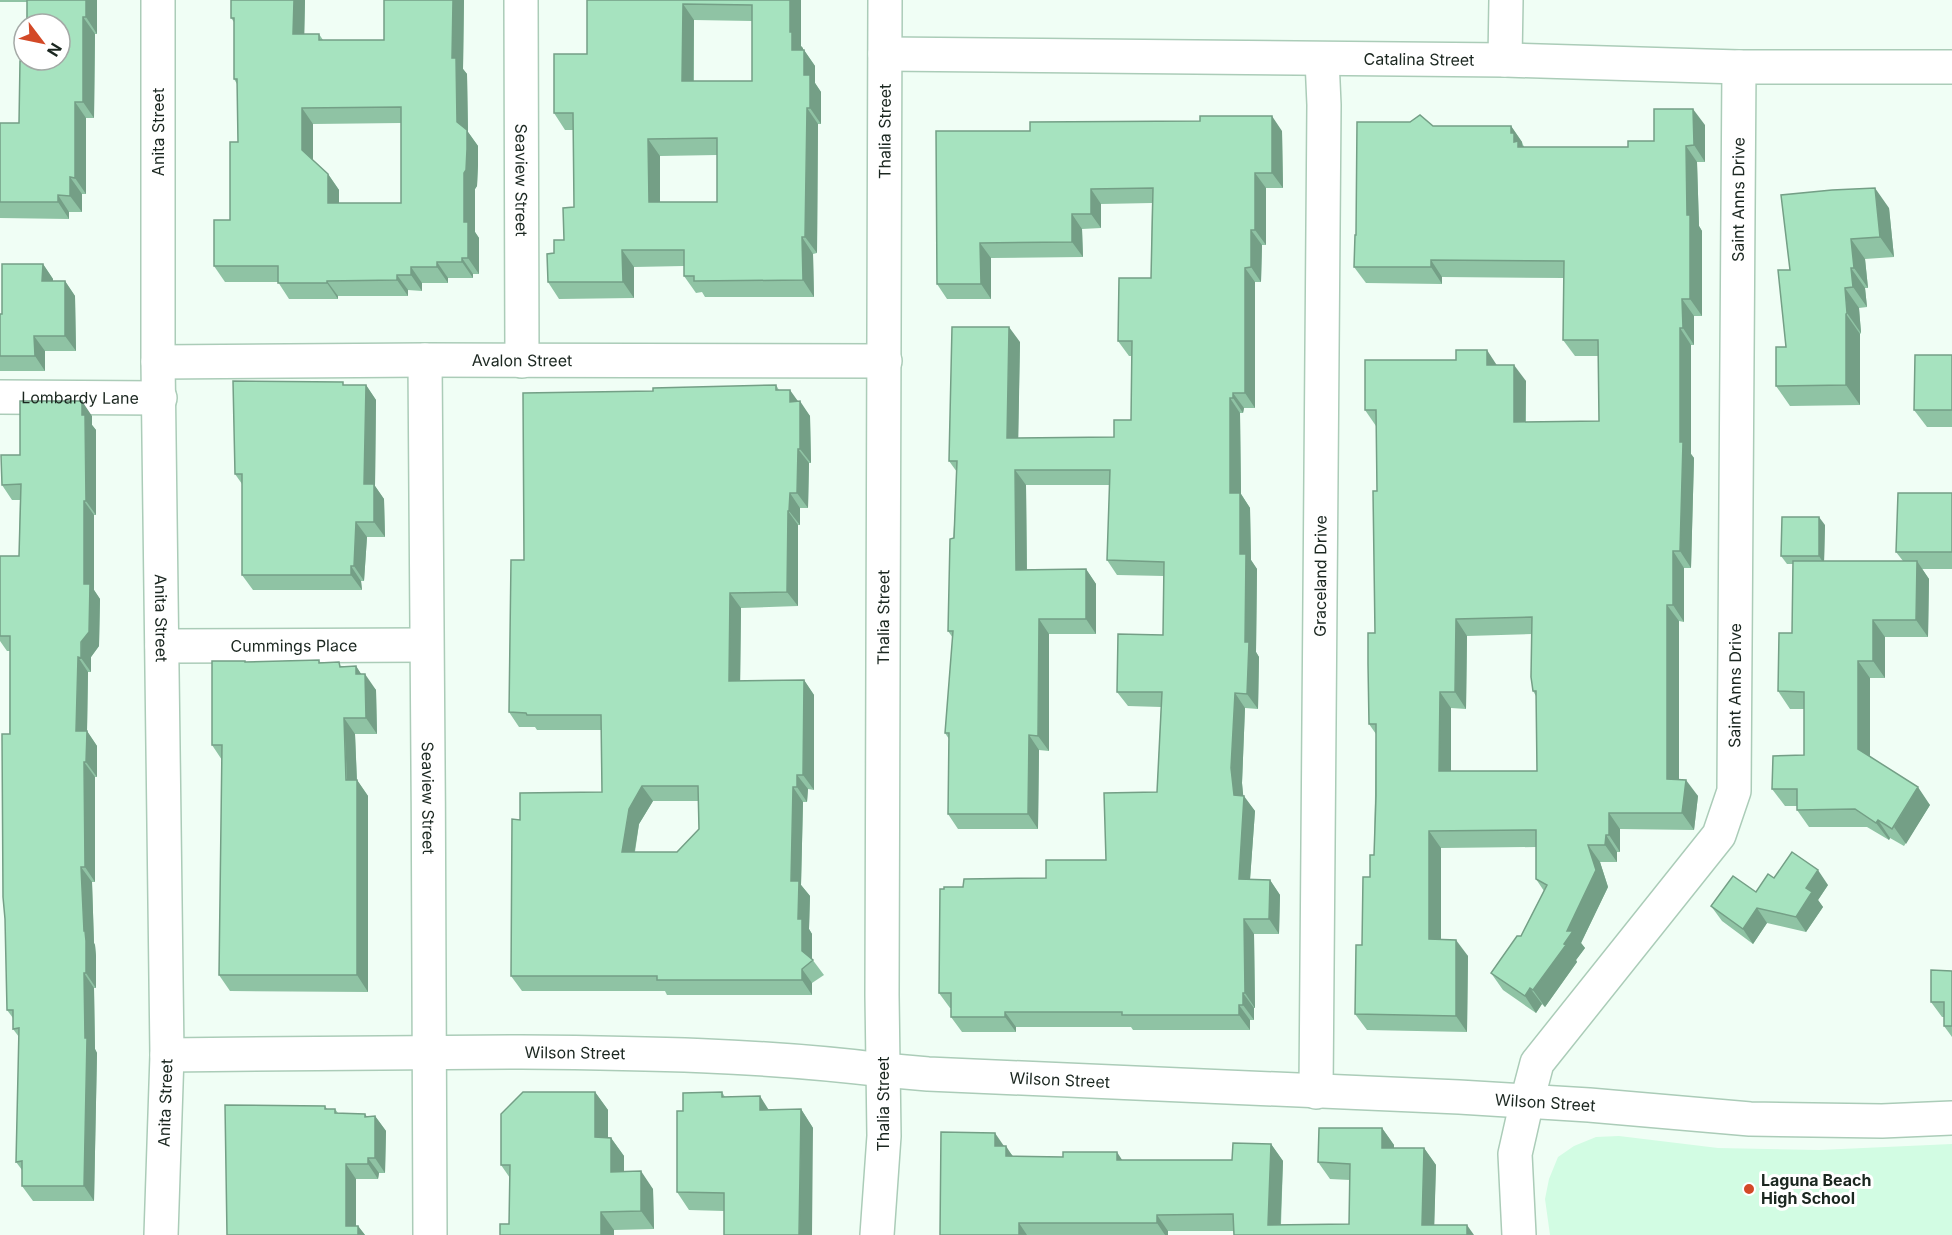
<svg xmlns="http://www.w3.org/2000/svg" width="1952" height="1235" viewBox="0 0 1952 1235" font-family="Inter,sans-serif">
  <rect width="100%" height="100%" fill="#f0fef5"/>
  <path fill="#d2fce3" d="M1619,1136L1718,1148L1819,1150L1952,1144V1235H1550L1545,1199L1549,1179L1558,1157L1574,1146L1596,1137Z"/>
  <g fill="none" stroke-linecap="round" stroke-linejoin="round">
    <g stroke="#abccb8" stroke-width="36">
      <g id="minor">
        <path id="s1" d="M158,0V362L167,1055L161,1235"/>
        <path id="s2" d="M521,0L522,361"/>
        <path d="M1505,60L1506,0"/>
        <path id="s3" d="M425,360C426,652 431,943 430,1235"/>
        <path id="s4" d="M158,362L425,360L885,361"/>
        <path id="s5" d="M0,397L160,398"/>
        <path id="s6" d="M162,646L426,645"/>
        <path id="s7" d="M167,1055C285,1054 403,1052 521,1052C642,1053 763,1055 883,1070"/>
        <path id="s8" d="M1316,1092L1324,105L1322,59"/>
        <path id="s9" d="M1527,1101L1537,1063L1719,835L1734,791L1739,67"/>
      </g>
    </g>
    <g stroke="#abccb8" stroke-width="36">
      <g id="tertiary">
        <path id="s10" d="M885,54L1505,60L1739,67H1952"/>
        <path id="s11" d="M883,1070L928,1074L1459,1097L1589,1105L1750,1119L1882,1121L1952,1118"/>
        <path id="s12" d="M877,1235L884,1136L882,995L885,0"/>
        <path d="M1519,1235L1515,1154L1527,1101"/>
      </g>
    </g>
    <use href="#minor" stroke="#fff" stroke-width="33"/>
    <use href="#tertiary" stroke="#fff" stroke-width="33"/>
  </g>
  <path fill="#8fc3a4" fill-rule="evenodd" d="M0,0H97V34H95L94,118H86V194H82V212H69V219L0,218V123H19L26,61L27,2H0Z
    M231,0H305L304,34H319L323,40H384V0H464L463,69L467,74L468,132L478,146V165L477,186L475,189V232L479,238V274H473V278H448V283H422V291L408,290V296H338V299H289L278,282H225L214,266L230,220L238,142L237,84L234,79V22L231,18ZM401,123V203H339V190L328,174L313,160V124Z
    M587,0H801V46L815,66V83L821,92V124H818L817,253L813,254L814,297H705L702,292L696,293L684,276V266L634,267V298L559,299L548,282L554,253L564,240L574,207V130H565L554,113L587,54ZM694,20L752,21V81H694ZM717,155V202H660V156Z
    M1705,125V162H1697L1699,226L1702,231V316H1694V345H1691V454L1694,458L1691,568H1684V622L1679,621V780L1698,796L1694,830L1620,829V852H1617V862H1600L1608,887L1581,943L1585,948L1576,960L1577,962L1545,1007L1542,1004L1536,1013L1503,990L1491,973L1521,936L1544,891L1536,879V847L1441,848V939L1468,956L1467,1032L1367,1030L1355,1014L1370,877L1374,855L1376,734L1369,724L1375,633L1377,491L1376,426L1365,410L1497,365L1526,381V422L1599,421V356H1575L1563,340L1564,278L1442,277V284L1366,283L1354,267L1356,235L1433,126H1511L1522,142L1524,147H1628L1654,141ZM1532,634L1533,691L1536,696L1537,771H1451V708L1466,709L1467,636Z
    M936,131H1282L1283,188H1266V245H1262L1261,282H1255V408H1244L1243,413H1240L1241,494L1250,508L1251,560L1257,569L1256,652L1259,657L1258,709L1245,708L1242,783L1243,796L1255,811L1250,879L1270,880L1280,895L1279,934H1254L1255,1008H1254V1020H1250V1030H1133L1131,1027H1016V1032H962L951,1017V1008H950L939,993L963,887L1046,878L1106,860L1157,792L1161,707L1128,706L1117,692L1163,635L1164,576L1117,575L1107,560L1110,485H1026L1027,570L1086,569L1096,584V634H1049V751L1039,750L1038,829H958L948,814L949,739L945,733L953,638L948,631L957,472L949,461L1020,342L1018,438L1114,437L1131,420L1132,356H1129L1118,341L1151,278L1152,203L1101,204V228L1082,229L1083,257L991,258V299H947L937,284Z
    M1889,208L1894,257L1865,259L1868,288H1865L1867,307L1859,308L1861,333L1860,334V405L1790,406L1776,386L1786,347L1790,270Z
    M43,264L53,279V281H65L75,296L76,351H45V371H0V314H2Z
    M1952,355V427H1927L1914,410Z
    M345,385H366L376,400L375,486L384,499L385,537H367L364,581H361L362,590H253L242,575V484L235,474Z
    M776,385L779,390L798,401L810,416L811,463H809L808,508H800V525H798V606L741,608L740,681L804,680L814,695V790L808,789L807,802H803L801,885L810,896L809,929L812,934V959L824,975L812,983V995H667L665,991H522L511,976L520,820L602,792L601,730H537L535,727H519L509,712L524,560L653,391ZM653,801H698L699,829L677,852H635L639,824Z
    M92,416V425L96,430V515H94V590L100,599L99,646L91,657V672H88L87,731L97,746V777H95V882H92L94,943L95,945L96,956V988H94L95,1049L97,1053L94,1201H33L22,1186V1170L16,1162L19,1037L13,1029V1018L7,1010L10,651H7L0,641V556H19L20,500H12L2,485L20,455Z
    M1952,493V569H1922L1929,579L1928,637H1885V678H1870V757L1930,805L1904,846L1890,838L1889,840L1867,827H1809L1797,810V806H1785L1772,789L1804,755V709H1790L1778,691L1792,633L1793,564H1787L1781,556L1825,525L1824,561H1903L1896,552Z
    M319,660L320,663L342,666H356L361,674L376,690L377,734H355L357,780L368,796V992L230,991L219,975L222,760L212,745L247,662Z
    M1774,878L1828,885L1818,900L1823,907L1806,932L1767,923L1753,944L1722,921L1711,906L1756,892Z
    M1952,971V1037L1944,1026V1017H1942L1931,1002Z
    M595,1092L608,1110V1137L611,1138L624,1156V1172L653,1189L654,1229L614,1230V1235H500L509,1224L510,1178L501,1165Z
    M722,1092L725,1097L769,1110L801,1109L813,1128L724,1211L689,1210L677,1192L683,1111Z
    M325,1106L327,1109H335L338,1113L367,1117L375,1116L386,1131L385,1173H379L378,1179H356V1226H358L365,1235H227Z
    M1382,1128L1394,1145V1148H1424L1436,1165L1434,1225L1234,1231H1168V1235H940L1004,1146L1013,1156L1122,1160H1232L1271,1144L1283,1161L1281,1225L1349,1224L1350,1180L1330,1179L1318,1162Z"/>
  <path fill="#749f86" d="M86,0H97V34L86,17Z
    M294,0H305L304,50L293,34Z
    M453,0H464L463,69L467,74L468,132L478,146V165L477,186L475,189V232L479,238V274L468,258L464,222V173L457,122L452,58Z
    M790,0H801V46L803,48V66L792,50L790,32Z
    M683,4L694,20L693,98L682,81Z
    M83,17L95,34L94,118L83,102Z
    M804,50L815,66V83L821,92V124L810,108L804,75Z
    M75,102L86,118V194L75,178Z
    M302,108L313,124V166L302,150Z
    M807,108L818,124L817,253L805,237Z
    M1693,109L1705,125V162L1694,145Z
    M1272,116L1282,131L1283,188L1272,173Z
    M1511,126L1522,142V145L1526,149L1529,163L1514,142L1511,133Z
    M648,139L660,156V219L649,202Z
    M1686,146L1697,162L1699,226L1702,231V316L1690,299L1687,215Z
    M1255,173L1266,188V245L1255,230Z
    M328,174L339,190V219L328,203Z
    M70,177L82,194V212L70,196Z
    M1875,188L1889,208L1894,257L1880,237Z
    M1091,189L1101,204V228L1091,214Z
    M58,195L69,212V219L58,202Z
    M1072,214L1082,229L1083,257L1072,242Z
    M1251,230L1262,245L1261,282L1251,267Z
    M802,237L813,254L814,297L803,280Z
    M1851,239L1865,259L1868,288L1854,268Z
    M980,243L991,258V299L981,284Z
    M622,250L634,267V298L623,282Z
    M462,258L473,274V278L462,262Z
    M1431,260L1442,277V284L1431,267Z
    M437,262L448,278V283L437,267Z
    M43,264L53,279V296L42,281Z
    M411,267L422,283V291L411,275Z
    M1245,268L1255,282V408L1245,393Z
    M1851,268L1865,288L1867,307L1853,287Z
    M397,275L408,290V296L397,280Z
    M65,281L75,296L76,351L65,336Z
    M327,281L338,296V299L327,283Z
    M1845,288L1859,308L1861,333L1847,313Z
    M1682,299L1694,316V345L1683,328Z
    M1846,314L1860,334V405L1846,385Z
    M1009,327L1020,342L1018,453L1007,438Z
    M1680,328L1691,345V454L1694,458L1691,568L1680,551Z
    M34,336L45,351V371L35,356Z
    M1487,350L1498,367L1487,365Z
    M1514,365L1526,381L1525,438L1514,422Z
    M366,385L376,400L375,486L384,499L385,537L374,522L364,484Z
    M790,390L800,404V401L810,416L811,463L800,449L790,402Z
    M1233,393L1244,408L1243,413L1233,398Z
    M1230,398L1240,413L1241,494L1250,508L1251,560L1257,569L1256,652L1259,657L1258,709L1247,694L1240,554L1230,493Z
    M82,401L92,416V425L96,430V515L86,501L82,415Z
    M798,449L809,463L808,508L797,493Z
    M1015,470L1026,485L1027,585L1016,570Z
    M790,493L800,508V525L789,511Z
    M84,501L94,515V590L100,599L99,646L91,657V672L81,658L84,584Z
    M788,511L798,525V606L787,592Z
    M1819,517L1825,525L1824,564L1819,556Z
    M356,522L367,537L364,581L354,566Z
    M1673,551L1684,568V622L1673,605Z
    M1917,561L1929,579L1928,637L1916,620Z
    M351,566L361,581L362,590L351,575Z
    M1086,569L1096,584V634L1086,619Z
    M730,593L741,608L740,695L729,681Z
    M1667,605L1679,621V796L1667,779Z
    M1039,619L1049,634V751L1038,736Z
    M1456,619L1467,636L1466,709L1455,692Z
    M1873,620L1885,637V678L1873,661Z
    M78,657L88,672L87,731L97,746V777L86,762L76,731Z
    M1858,661L1870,678V767L1858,749Z
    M356,666L365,680V674L376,690L377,734L366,718L356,674Z
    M804,680L814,695V790L803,775Z
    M1440,692L1451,708V788L1439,771Z
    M1235,693L1245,708L1242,783L1244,803V796L1255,811L1249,894L1239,879L1234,795L1231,768Z
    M344,718L355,734L357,784V780L368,796V992L357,975Z
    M1029,735L1039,750L1038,829L1028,814Z
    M84,762L95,777V882L85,867Z
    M797,775L808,789L807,802L797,787Z
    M1686,780L1698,796L1694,830L1682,813Z
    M642,786L653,801L639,824L632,867L622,852L629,809Z
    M793,787L803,802L801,885L810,896L809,929L812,934V961L802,951L798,919L791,881Z
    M1918,787L1930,805L1906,844L1894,827Z
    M1609,813L1620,829V852L1609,835Z
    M1878,820L1890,838L1889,840L1876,823Z
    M1429,831L1441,848V956L1429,939Z
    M1606,835L1617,852V862L1605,845Z
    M1588,845L1600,862L1608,887L1581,943L1585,948L1576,960L1577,962L1545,1007L1533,990L1567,931Z
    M81,867L92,882L94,943L95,945L96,956V988L86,973Z
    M1818,870L1828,885L1818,900L1823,907L1806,932L1796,917L1806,888Z
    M1270,880L1280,895L1279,934L1269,919Z
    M1757,908L1767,923L1753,944L1743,929Z
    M1244,919L1254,934L1255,1008L1245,993Z
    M1456,940L1468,956L1467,1032L1456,1016Z
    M802,969L812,983V995L802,980Z
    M84,973L94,988L95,1049L97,1053L94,1201L84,1186Z
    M1530,988L1542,1004L1536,1013L1525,996Z
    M1243,993L1254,1008V1020L1243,1005Z
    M1239,1005L1250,1020V1030L1239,1015Z
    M1005,1012L1016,1027V1032L1005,1017Z
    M595,1092L608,1110V1155L595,1137Z
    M760,1096L772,1115L760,1110Z
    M801,1109L813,1128L812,1235H799Z
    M365,1114L375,1128V1116L386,1131L385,1173L375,1158L365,1117Z
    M1382,1128L1394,1145V1164L1382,1148Z
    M995,1133L1006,1149V1146L1017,1163V1173L995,1146Z
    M611,1138L624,1156V1190L611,1172Z
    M1271,1144L1283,1161L1280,1235L1268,1225Z
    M1424,1148L1436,1165L1434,1235L1422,1225Z
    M1117,1152L1128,1169L1117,1160Z
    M368,1158L379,1173L378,1179L368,1164Z
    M346,1164L356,1179V1235L346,1226Z
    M641,1171L653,1189L654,1229L641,1211Z
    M601,1212L614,1230V1235H601Z
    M1157,1215L1168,1231V1235H1165L1157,1223Z
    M1019,1223L1027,1235H1019Z
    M1467,1225L1474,1235H1467Z
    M358,1226L365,1235H358Z"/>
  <path fill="#a6e3bf" stroke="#749f86" stroke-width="1.5" fill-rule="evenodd" d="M27,0H86V17H83V102H75V178L70,177V196L58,195V202H0V123H19L20,61L60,60V24H27Z
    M231,0H294L293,34H319V40H384V0H453L452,58H456L457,122L467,130V149L466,170L464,173V222H468V258H462V262H437V267H411V275H397V280L327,281V283H278V266H214V220H230V142H238L237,79H234V18H231ZM401,107V203H328V174L302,150V108Z
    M587,0H790V32H792V50H804V75H810V108H807L805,237H802L803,280L694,281V276H684V250H622L623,282H548L547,254L554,253V240H564L563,208L574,207L573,113H554V54H587ZM683,4L752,5V81H682ZM717,138V202H649L648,139Z
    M1654,109H1693L1694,145L1686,146L1687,215H1690V299H1682L1683,328H1680V442H1683L1680,551H1673V605H1667V779L1686,780L1682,813H1609V835H1606L1605,845H1588L1596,870L1567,931H1573L1564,944L1566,945L1533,990L1530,988L1525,996L1491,973L1517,936H1521L1547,885L1536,879V830L1429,831V939L1456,940V1016L1355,1014L1356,945H1362L1363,877H1370V855H1374L1376,796V724H1369L1368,664V633H1375L1373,491H1377L1376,410H1365V360H1456V350H1487V365H1514V422L1599,421L1598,340H1563L1564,261L1431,260V267H1354L1355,235H1356L1357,122H1410L1420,115L1433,126H1511V133H1514V142L1518,141V147H1628V141H1654ZM1532,617L1531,677L1533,691H1536L1537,771H1439L1440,692H1455L1456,619Z
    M1200,116H1272V173H1255V230H1251V267L1245,268V393H1233V398H1230V493H1240V554H1246L1245,642H1249L1247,694L1235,693L1231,768L1234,795L1244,796L1239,879L1270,880L1269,919H1244L1245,993H1243V1005H1239V1015H1122V1012H1005V1017H951V993H939L940,889H944V887H963L964,879L1046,878V860H1106L1104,793L1157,792L1162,692H1117L1118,634L1163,635L1164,562L1107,560L1110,470H1015L1016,570L1086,569V619H1039L1038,736L1029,735L1028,814H948L949,733H945L953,631H948L950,539L954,538L957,461H949L952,327H1009L1007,438L1114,437V420H1131L1132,341H1118L1119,278H1151L1153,188L1091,189V214H1072V242L980,243L981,284H937L936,131H1030V122L1200,121Z
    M1875,188L1880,237L1851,239L1854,268H1851L1853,287L1845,288L1847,313L1846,314V385L1776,386V347H1786L1778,270H1790L1781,195L1832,190Z
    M2,264H43L42,281H65V336H34L35,356H0V314H2Z
    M1915,355H1952V410H1914Z
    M233,381L343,382V385H366L364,484H374V522H356L354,566H351V575H242V474H235Z
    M776,385V390H790V402L800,401V449H798L797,493H790L789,511H788L787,592L730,593L729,681L804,680L803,775H797V787H793L791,881H799L798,919H802V951L813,960L802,969V980H657V976H511L512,819L520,820V793L602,792L601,715H527L526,713L509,712L511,560H524L523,393L653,391V388ZM642,786H698L699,829L677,852H622L629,809Z
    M20,401H82V415H85L86,501H84V584H90L89,632L81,642V658L78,657L76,731H87L86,762H84L85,867H81L84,931H85L86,941V973H84L85,1038H87L84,1186H22V1161L16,1162L19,1028L13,1029V1010H7L5,919L3,897L2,734H10V636H0V556H19L21,484L2,485L1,455H20Z
    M1898,493H1952V552H1896Z
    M1782,517H1819V556H1781Z
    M1793,561H1917L1916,620H1873V661H1858V749L1918,787L1892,829L1878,820L1876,823L1855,809L1797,810V789H1772L1773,756L1804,755V692L1778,691L1779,633H1792Z
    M319,660V663L339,662L340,667L356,666V674H365L366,718H344L346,780H357V975H219L222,745H212V661H245V662Z
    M1792,852L1818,870L1806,888L1812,892L1796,917L1757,908L1743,929L1711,906L1733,876L1756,892L1768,874L1774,878Z
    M1931,970L1952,971V1026H1944V1002H1931Z
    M523,1092H595V1137L611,1138V1172L641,1171V1211L601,1212V1235H500V1224H509L510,1165H501V1114Z
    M722,1092V1097L760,1096V1110L801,1109L799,1235H724V1193L677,1192V1111H683V1093Z
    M225,1105L325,1106V1109H335V1113L365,1114V1117L375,1116V1158H368V1164H346V1226H358V1235H227Z
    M1319,1128H1382V1148H1424L1422,1225H1467V1235H1234L1233,1214L1157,1215V1223H1019V1235H940L941,1132L995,1133V1146H1006V1156L1063,1157V1152H1117V1160H1232L1233,1143L1271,1144L1268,1225L1349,1224L1350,1164L1318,1162Z"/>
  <circle fill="#d34927" stroke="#fff" stroke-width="2" cx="1749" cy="1189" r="6"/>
  <g text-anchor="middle" stroke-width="6" stroke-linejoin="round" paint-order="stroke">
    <g font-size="16" fill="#1b2720" stroke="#fff">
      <text dy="6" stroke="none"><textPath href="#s10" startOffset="534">Catalina Street</textPath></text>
      <text transform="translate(158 132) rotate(-90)" y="6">Anita Street</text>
      <text dy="6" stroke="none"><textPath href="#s12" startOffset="1104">Thalia Street</textPath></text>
      <text dy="6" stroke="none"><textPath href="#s2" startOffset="180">Seaview Street</textPath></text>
      <text dy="6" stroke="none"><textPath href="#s9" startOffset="969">Saint Anns Drive</textPath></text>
      <text dy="6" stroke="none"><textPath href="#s4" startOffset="364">Avalon Street</textPath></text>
      <text dy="6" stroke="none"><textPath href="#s5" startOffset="80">Lombardy Lane</textPath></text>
      <text dy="6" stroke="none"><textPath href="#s8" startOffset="516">Graceland Drive</textPath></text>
      <text dy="6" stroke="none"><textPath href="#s1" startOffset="618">Anita Street</textPath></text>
      <text dy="6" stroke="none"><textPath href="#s12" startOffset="618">Thalia Street</textPath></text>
      <text dy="6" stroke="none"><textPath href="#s6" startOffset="132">Cummings Place</textPath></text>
      <text dy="6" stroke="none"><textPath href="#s9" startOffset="483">Saint Anns Drive</textPath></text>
      <text dy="6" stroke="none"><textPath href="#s3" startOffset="438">Seaview Street</textPath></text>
      <text dy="6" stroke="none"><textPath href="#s7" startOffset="408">Wilson Street</textPath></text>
      <text dy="6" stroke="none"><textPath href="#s11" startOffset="177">Wilson Street</textPath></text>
      <text dy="6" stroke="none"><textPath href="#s11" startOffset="663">Wilson Street</textPath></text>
      <text transform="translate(165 1103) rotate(-88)" y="6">Anita Street</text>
      <text transform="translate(883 1104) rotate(-90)" y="6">Thalia Street</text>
    </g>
    <g font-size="16" font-weight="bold" fill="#1b2720" stroke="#fff" text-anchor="start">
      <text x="1761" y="1186">Laguna Beach<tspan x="1761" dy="18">High School</tspan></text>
    </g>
  </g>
  <g transform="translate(42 42) rotate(122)"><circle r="28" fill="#ffffff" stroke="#a4a9a6" stroke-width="1.5"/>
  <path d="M0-4.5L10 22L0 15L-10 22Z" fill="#d34927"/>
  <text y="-9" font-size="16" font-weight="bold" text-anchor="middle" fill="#1b2720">N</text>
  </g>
</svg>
